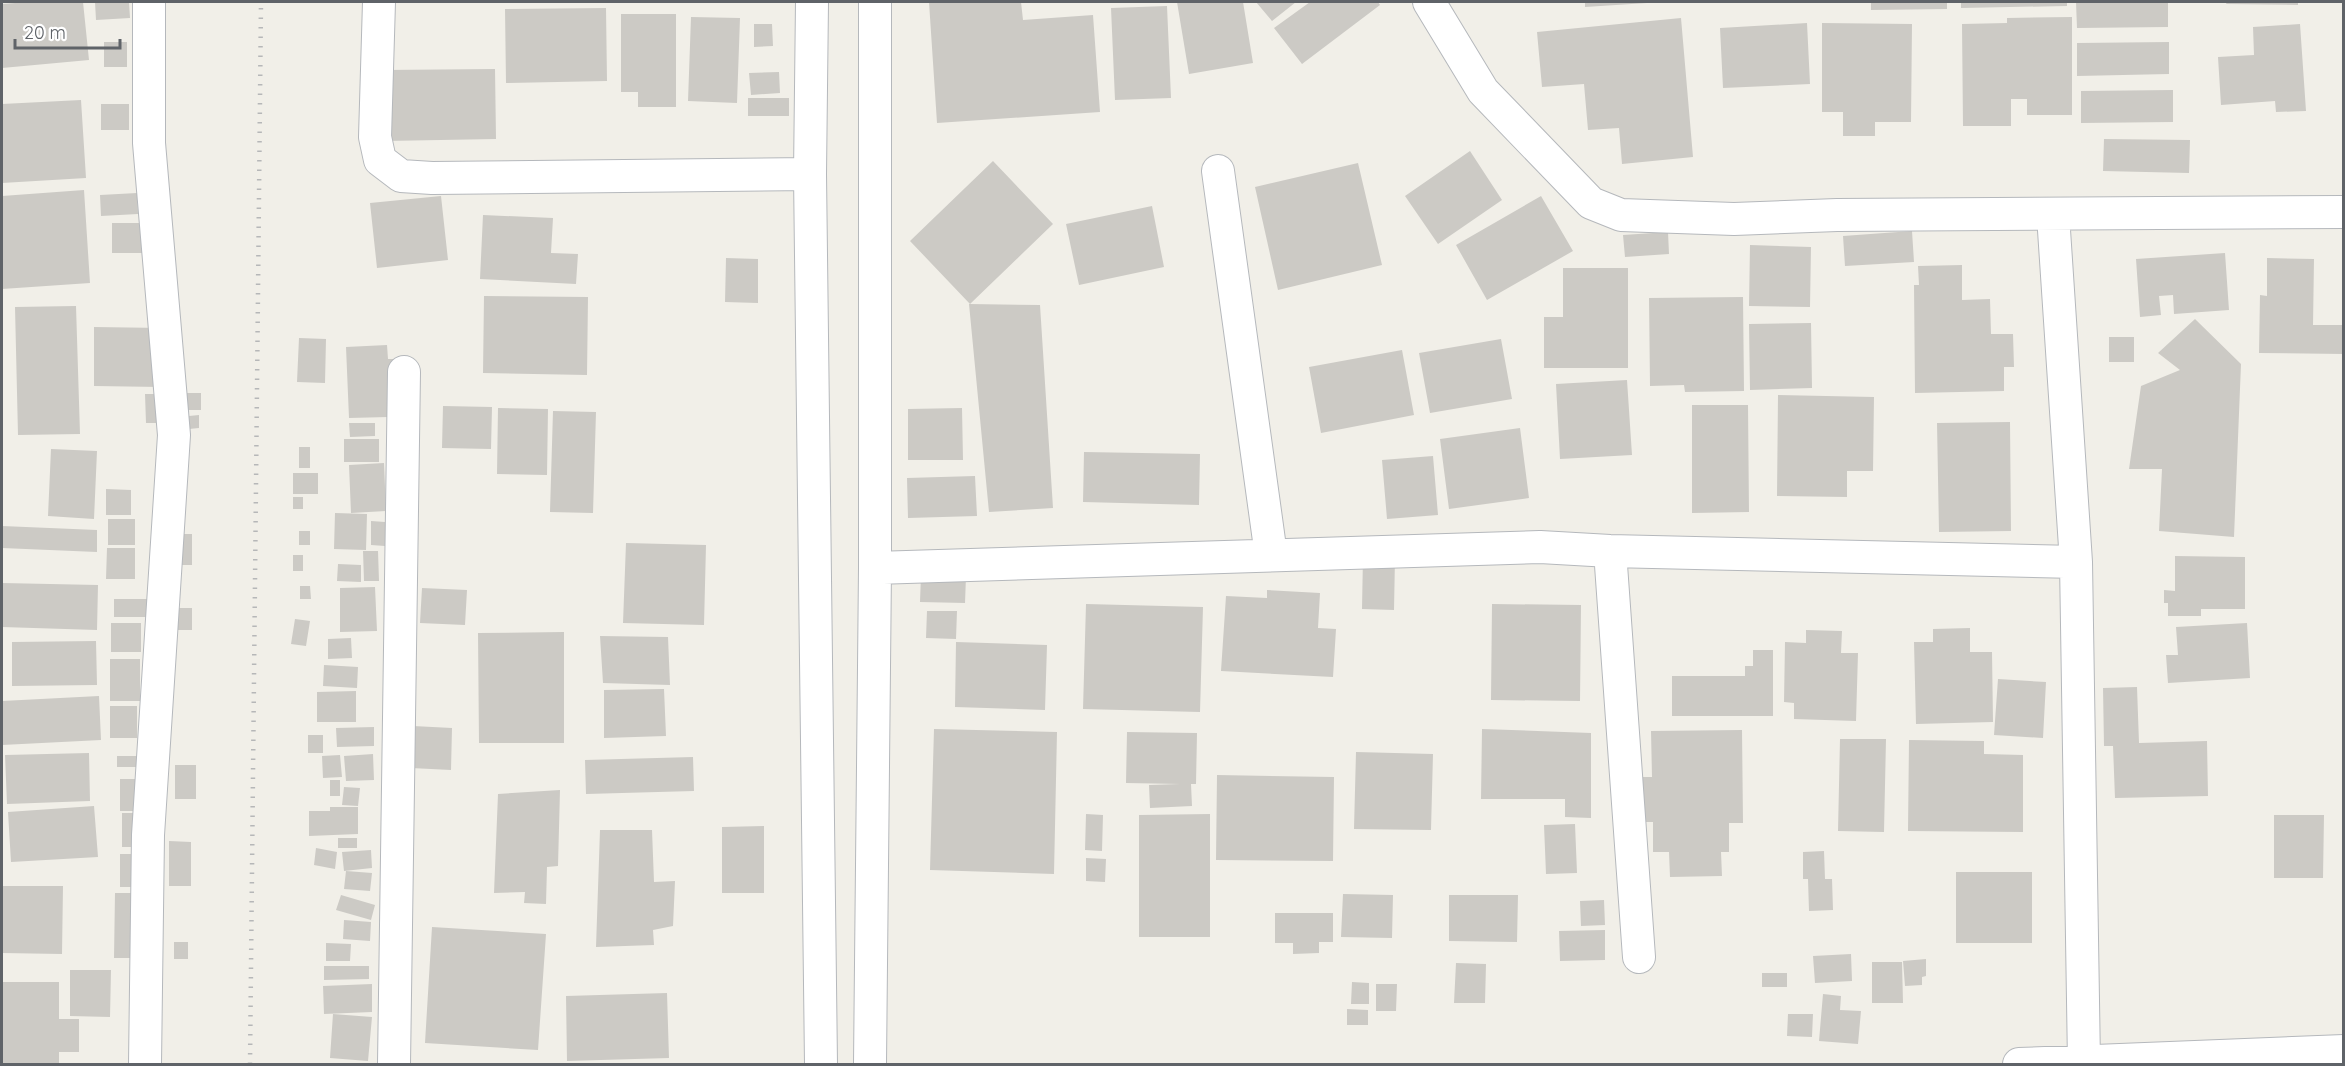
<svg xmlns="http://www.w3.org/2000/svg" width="2345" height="1066" viewBox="0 0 2345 1066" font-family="Quicksand,sans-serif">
  <rect width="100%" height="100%" fill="#f1efe8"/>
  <path fill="#cccac5" d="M28,2H83L89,60L2,68V4Z
    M95,2H129L130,18L96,20Z
    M929,2H1021L1023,20L1093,15L1100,112L937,123Z
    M1177,2H1243L1253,63L1189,74Z
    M1256,2H1296L1272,21Z
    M1310,2H1378L1380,5L1302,64L1274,28Z
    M1585,2H1647V3L1585,7Z
    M1871,2H1947V9L1871,10Z
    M1961,2H2067V6L1961,8Z
    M2076,2H2168V27L2077,28Z
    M2227,2H2298V5L2226,4Z
    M1167,6L1171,98L1115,100L1111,8Z
    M606,8L607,81L506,83L505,9Z
    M621,14H676V107H638V92H621Z
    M691,17L740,18L737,103L688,101Z
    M2072,17V115H2027V99H2011V126H1963L1962,24L2007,23V18Z
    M1681,18L1693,157L1622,164L1619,128L1588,130L1584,84L1542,87L1537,32Z
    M1807,23L1810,84L1723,88L1720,28Z
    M1822,23L1912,24L1911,122H1875V136H1843V112H1822Z
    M754,24H772L773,46L754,47Z
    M2300,24L2306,111L2276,112L2275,101L2221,105L2218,57L2254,55L2253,27Z
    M104,42H127V67H104Z
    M2169,42V74L2077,76V43Z
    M495,69L496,139L385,141L384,70Z
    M779,72L780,93L751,95L749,73Z
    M2173,90V122L2081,123V91Z
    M748,98H789V116H748Z
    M81,100L86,178L2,183V104Z
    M101,104H129V130H101Z
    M2104,139L2190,140L2189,173L2103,171Z
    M1470,151L1502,200L1438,244L1405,196Z
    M993,161L1053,224L970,304L910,241Z
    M1358,163L1382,265L1278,290L1255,187Z
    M84,190L90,283L2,289V196Z
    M137,193L138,214L101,216L100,195Z
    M441,196L448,260L377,268L370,203Z
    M1541,196L1573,251L1487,300L1456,245Z
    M1152,206L1164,267L1079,285L1066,224Z
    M483,215L553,218L551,253L578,254L576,284L480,279Z
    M112,223H145V253H112Z
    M1912,231L1914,262L1845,266L1843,236Z
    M1668,232L1669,254L1625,257L1623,235Z
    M1750,245L1811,247L1810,307L1749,306Z
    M2225,253L2229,310L2174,314L2173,295L2159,296L2161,315L2140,317L2136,259Z
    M726,258L758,259V303L725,302Z
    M2267,258L2314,259L2313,325H2344V354L2259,353L2260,295L2267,296Z
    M1962,265V300L1990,299L1991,334H2013L2014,367H2004V391L1915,393L1914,285H1919L1918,266Z
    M1563,268H1628V368H1544V317H1563Z
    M484,296L588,297L587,375L483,373Z
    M1743,297L1744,391L1685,392L1684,385L1650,386L1649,298Z
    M969,304L1040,305L1053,508L989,512Z
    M76,306L80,434L18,435L15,307Z
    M2195,319L2241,364L2234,537L2159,531L2162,469H2129L2141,386L2180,370L2158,353Z
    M1811,323L1812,388L1750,390L1749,324Z
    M94,327L163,328L161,387L94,386Z
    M2109,337H2134V362H2109Z
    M299,338L326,339L325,383L297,382Z
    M1501,339L1512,399L1430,413L1419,353Z
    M387,345L388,359H393L394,394H387L388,417L349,418L346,347Z
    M1402,350L1414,415L1321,433L1309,367Z
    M1627,380L1632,455L1560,459L1556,384Z
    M186,393H201V410H187Z
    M145,394H160L161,423H146Z
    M1778,395L1874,397L1873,471H1847V497L1777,496Z
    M1692,405H1748L1749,512L1692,513Z
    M443,406L492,407L491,449L442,448Z
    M498,408L548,409L547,475L497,474Z
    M962,408L963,460H908V409Z
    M553,411L596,412L593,513L550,512Z
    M199,415V428L189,429V416Z
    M2010,422L2011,531L1939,532L1937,423Z
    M349,423H375V436L350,437Z
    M1520,428L1529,498L1449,509L1440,439Z
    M344,439H379V462H344Z
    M299,447H310V468H299Z
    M51,449L97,451L94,519L48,516Z
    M1084,452L1200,454L1199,505L1083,502Z
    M1433,456L1438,515L1387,519L1382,460Z
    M384,463L386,511L351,513L349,465Z
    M293,473H318V494H293Z
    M975,476L977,516L908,518L907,478Z
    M106,489L131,490V515H106Z
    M293,497H303V509H293Z
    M335,513L367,514L366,550L334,549Z
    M108,519H135V545H108Z
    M371,521L385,522V546L371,545Z
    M2,526L97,530V552L2,548Z
    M299,531H310V545H299Z
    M170,534H192V565H170Z
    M626,543L706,545L704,625L623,623Z
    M107,548H135V579H106Z
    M363,551H378L379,581H364Z
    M293,555H303V571H293Z
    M1363,556L1395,557L1394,610L1362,609Z
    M2175,556L2245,557V609H2201V616H2168V603H2164V590L2175,591Z
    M338,564L361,565V582L337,581Z
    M921,575L966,576L965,603L920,602Z
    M2,583L98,585L97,630L2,627Z
    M300,586H310L311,599H300Z
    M375,587L377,631L340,632V588Z
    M422,588L467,590L465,625L420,623Z
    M1267,590L1320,593L1318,628L1336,629L1333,677L1221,671L1226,596L1267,598Z
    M114,599H148V617H114Z
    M1086,604L1203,607L1200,712L1083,709Z
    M1492,604L1581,605L1580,701L1491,700Z
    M170,608H192V630H170Z
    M927,611H957L956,639L926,638Z
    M295,619L310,621L306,646L291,644Z
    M111,623H141V652H111Z
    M2247,623L2250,678L2168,683L2166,655H2178L2176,627Z
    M1970,628V652H1992L1993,722L1916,724L1914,642H1933V629Z
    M1806,630L1842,631L1841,653H1858L1856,721L1794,719V703L1784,702L1785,642L1806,643Z
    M564,632V743H479L478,633Z
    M600,636L668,637L670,685L603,683Z
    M351,638L352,658L328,659V639Z
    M96,641L97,685L12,686V642Z
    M956,642L1047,645L1045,710L955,707Z
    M1753,650H1773V716H1672V676H1745V666H1753Z
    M110,659H140V701H110Z
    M324,665L358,667L357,688L323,686Z
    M1998,679L2046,682L2043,738L1994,735Z
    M2137,687L2139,743L2207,741L2208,796L2115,798L2113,746H2104L2103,688Z
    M664,689L666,736L604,738V690Z
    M356,691V722H317V692Z
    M99,696L101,740L2,745V701Z
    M110,706H137V738H110Z
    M413,726L452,728L451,770L411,768Z
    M374,727V746L337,747L336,728Z
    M934,729L1057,732L1054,874L930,870Z
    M1482,729L1591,733V818L1565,817V799H1481Z
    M1742,730L1743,823H1729V852H1721L1722,876L1670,877L1669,852H1653V822H1641L1640,777H1652L1651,731Z
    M1127,732L1197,733L1196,784H1191L1192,806L1150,808L1149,785L1180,784L1126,783Z
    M308,735H323V753H308Z
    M1840,739H1886L1884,832L1838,831Z
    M1909,740L1984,741V754L2023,755V832L1908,831Z
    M1356,752L1433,754L1431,830L1354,829Z
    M89,753L90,801L7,804L5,755Z
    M373,754L374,780L346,781L344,756Z
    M340,755L342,777L323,778L322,756Z
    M117,756H138V767H117Z
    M693,757L694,791L586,794L585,760Z
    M175,765H196V799H175Z
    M1217,775L1334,777L1333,861L1216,860Z
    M120,779H140L139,811H120Z
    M330,780H340V796H330Z
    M344,787L360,788L358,806L342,805Z
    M560,790L558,866L547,867L546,904L524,903L525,892L494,893L498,794Z
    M94,806L98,857L11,862L8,812Z
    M330,807H358V834L309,836V811H330Z
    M122,813H143V847H122Z
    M1086,814L1103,815L1102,851L1085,850Z
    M1210,814V937H1139V815Z
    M2274,815H2324L2323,878H2274Z
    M1575,824L1577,873L1546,874L1544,825Z
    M764,826V893H722V827Z
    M600,830H652L654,882L675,881L673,926L653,930L654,945L596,947Z
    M338,838H357V848H338Z
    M169,841L191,842V886H169Z
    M316,848L337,852L335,869L314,865Z
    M371,850L372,868L344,871L342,852Z
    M1824,851L1825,879H1832L1833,910L1809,911L1808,879H1803V852Z
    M120,854H139V887H120Z
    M1086,858L1106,859L1105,882L1086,881Z
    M346,871L372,873L370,891L344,889Z
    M1956,872H2032V943H1956Z
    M2,886H63L62,954L2,953Z
    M115,893H141L140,958H114Z
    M1343,894L1393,895L1392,938L1341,937Z
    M341,895L375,905L371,920L336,910Z
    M1449,895H1518L1517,942L1449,941Z
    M1604,900L1605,925L1581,926L1580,901Z
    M1275,913H1333V942H1319V953L1293,954V943H1275Z
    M344,920L371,922L370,941L343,939Z
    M432,927L546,934L538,1050L425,1043Z
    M1605,930V960L1560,961L1559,931Z
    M174,942H188V959H174Z
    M326,943L351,944L350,961H326Z
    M1851,954L1852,981L1815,983L1813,956Z
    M1926,959V976L1922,977V985L1905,986L1903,961Z
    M1872,962H1902L1903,1003H1872Z
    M1456,963L1486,964L1485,1003H1454Z
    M324,966H369V979L324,980Z
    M70,970H111L110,1017L70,1016Z
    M1762,973H1787V987H1762Z
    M2,982H59V1019H79V1052H59V1064H2Z
    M1352,982L1369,983V1004H1351Z
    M372,984V1012L324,1014L323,986Z
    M1376,984H1397L1396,1011H1376Z
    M667,993L669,1058L567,1061L566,996Z
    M1823,994L1841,996L1840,1010L1861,1011L1858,1044L1819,1041Z
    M1347,1009L1368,1010V1025H1347Z
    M333,1014L372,1017L368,1061L330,1058Z
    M1788,1014H1813L1812,1037L1787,1036Z"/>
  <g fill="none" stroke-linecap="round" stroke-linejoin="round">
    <g stroke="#b5b8bc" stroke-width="34">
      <path id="street" d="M379,2L375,137L380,160L401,176L432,178L810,174
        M812,2L810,174L821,1064
        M1429,2L1483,91L1591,203L1621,215L1734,219L1837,215L2344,212
        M1218,171L1271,555
        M2053,215L2076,562L2084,1063
        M1610,551L1639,957
        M875,568L1540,547L1610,551L2076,562
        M145,1064L148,835L174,435L149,143V2
        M394,1064L404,372
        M870,1064L875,568V2
        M2019,1064L2344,1051"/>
    </g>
    <use href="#street" stroke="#fff" stroke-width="32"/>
    <path stroke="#b6b7b8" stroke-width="4.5" stroke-dasharray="1.5 8" stroke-linecap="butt" d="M250,1064L261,2"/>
  </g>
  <rect width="2345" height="1066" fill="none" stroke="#5f6368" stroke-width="6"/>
  <path d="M15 39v9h105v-9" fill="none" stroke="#5f6368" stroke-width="3"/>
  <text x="24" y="39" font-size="18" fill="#5f6368" stroke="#ffffff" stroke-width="4.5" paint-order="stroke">20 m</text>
</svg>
